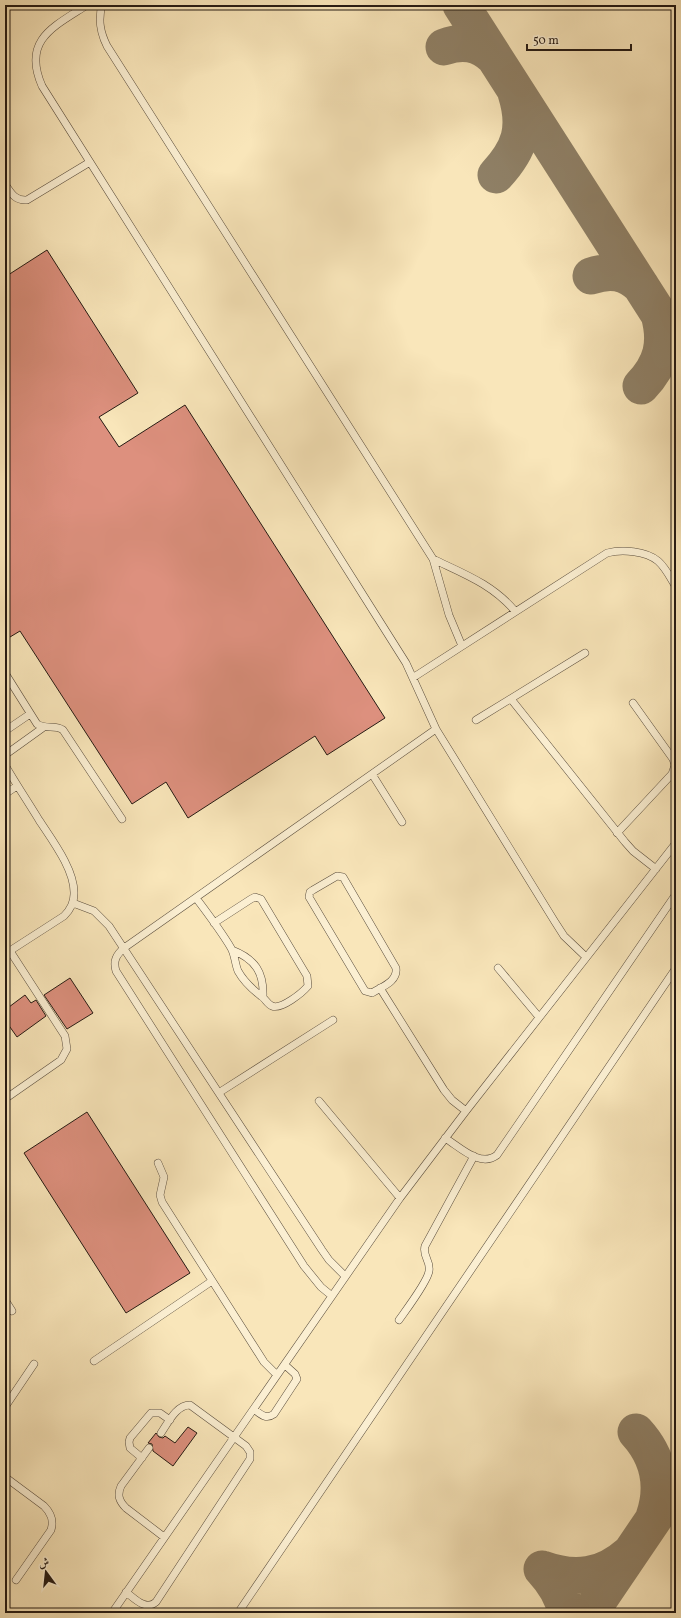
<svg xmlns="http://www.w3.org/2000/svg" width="681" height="1618" viewBox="0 0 681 1618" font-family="Vollkorn,Amiri,serif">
  <rect width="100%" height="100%" fill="#f9e6ba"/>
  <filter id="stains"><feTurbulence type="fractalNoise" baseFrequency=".005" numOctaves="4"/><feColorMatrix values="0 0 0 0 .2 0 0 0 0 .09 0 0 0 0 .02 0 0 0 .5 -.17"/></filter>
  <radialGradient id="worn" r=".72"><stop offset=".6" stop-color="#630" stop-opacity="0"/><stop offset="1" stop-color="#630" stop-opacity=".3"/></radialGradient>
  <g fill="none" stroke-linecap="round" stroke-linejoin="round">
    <path stroke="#8f8066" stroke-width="37" d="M461,5L676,341
      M444,47C463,40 479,43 494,57
      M496,175C520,149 527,128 516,93
      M591,276C611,269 626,272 641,286
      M641,386C662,364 667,343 659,314
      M636,1432C658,1456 665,1485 654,1517
      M542,1569C575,1581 603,1577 629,1554
      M542,1569C554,1582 563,1595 566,1613
      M590,1613L676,1486"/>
  </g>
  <path fill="#dd907e" stroke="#251a13" d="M47,250L138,393L99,417L119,447L185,405L385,718L327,755L315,736L188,818L166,782L132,804L20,631L5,640V277Z
    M70,978L93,1013L67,1029L44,995Z
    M25,995L31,1003L36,1000L46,1016L17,1037L5,1020V1010Z
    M87,1112L190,1273L126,1313L24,1153Z
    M188,1427L197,1433L173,1466L153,1451L152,1444L148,1443L156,1433L159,1437L163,1438L165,1436L175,1443Z"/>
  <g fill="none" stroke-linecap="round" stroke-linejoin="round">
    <g stroke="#5a4d3d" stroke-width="8">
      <path id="lane" d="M87,5C53,27 22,40 42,86L406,663L436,729L555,922L564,936L586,957
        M102,5C98,20 100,32 107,46L433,559L449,615L462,646
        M5,184C11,193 15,201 27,200L90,162
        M433,559C464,574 492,584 515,611
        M5,673L37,724C46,730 55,724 63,730L122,819
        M414,677L607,553C622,549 646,551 658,561C666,568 671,579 676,587
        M511,699L625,842L633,851L656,869
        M476,720L585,653
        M5,731L30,714
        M5,755L44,727
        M5,765C16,784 28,802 39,820C52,840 75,870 74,894C74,903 70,910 64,916L5,954
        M372,774L402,822
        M5,794L17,786
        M617,833L672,774L675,765L673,759L633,703
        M337,876L343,877L396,968C398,982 381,987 372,993L365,991L309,897L310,892L313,890Z
        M196,898C208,914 221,931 231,948C235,955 235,964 238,971C244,982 252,989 261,996C265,998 267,1004 272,1006C281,1010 302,993 308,986L307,976L261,899L255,897L251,899L214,923
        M73,903L94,911L109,926L322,1250L329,1260L345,1276
        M232,950C255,959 264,972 263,997
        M498,968L539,1017
        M380,988L444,1090L452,1100L466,1111
        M220,1092L333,1020
        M5,1099L61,1060L67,1049L65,1036L10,951
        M319,1101L400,1198
        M445,1138C460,1147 480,1168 497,1155L676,894
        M158,1163L164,1177L160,1195L162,1202L264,1362L277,1375
        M332,1296L321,1287L304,1266L116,971C113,961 116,955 124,948L436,729
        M5,1300L12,1311
        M399,1320C406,1310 428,1281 429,1271C431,1261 422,1256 425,1246L474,1156
        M94,1361L212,1281
        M5,1407L34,1364
        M254,1409C260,1414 266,1420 274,1414L297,1379L295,1374L285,1365
        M149,1448L121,1486C117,1495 119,1501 126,1508L164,1537
        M142,1458L130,1448L129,1442L130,1438L151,1413H160L170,1420
        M5,1477L44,1506C51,1513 54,1520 51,1530L16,1580
        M126,1592C135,1599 146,1611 156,1602L250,1459V1452L246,1446L190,1405C176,1405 168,1423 161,1433
        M112,1613L400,1198L466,1111L676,843
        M238,1613L676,968"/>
    </g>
    <use href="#lane" stroke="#fbefd2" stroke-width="7"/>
  </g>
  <rect width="681" height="1618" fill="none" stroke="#f9e6ba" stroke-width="20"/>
  <rect x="6" y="6" width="669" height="1606" fill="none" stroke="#251a13" stroke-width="2"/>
  <rect x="10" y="10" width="661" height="1598" fill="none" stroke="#251a13"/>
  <g transform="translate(46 1572) rotate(345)" stroke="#fbefd2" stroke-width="3" paint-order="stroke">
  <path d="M0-3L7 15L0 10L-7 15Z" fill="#251a13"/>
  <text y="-6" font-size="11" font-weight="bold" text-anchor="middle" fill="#251a13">ش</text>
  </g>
  <path d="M527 44v6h104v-6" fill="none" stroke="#251a13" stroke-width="2"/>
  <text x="533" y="44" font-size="12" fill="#251a13" stroke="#fbefd2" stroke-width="3" paint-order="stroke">50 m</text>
  <rect width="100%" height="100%" filter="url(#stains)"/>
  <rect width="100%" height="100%" fill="url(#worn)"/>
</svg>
